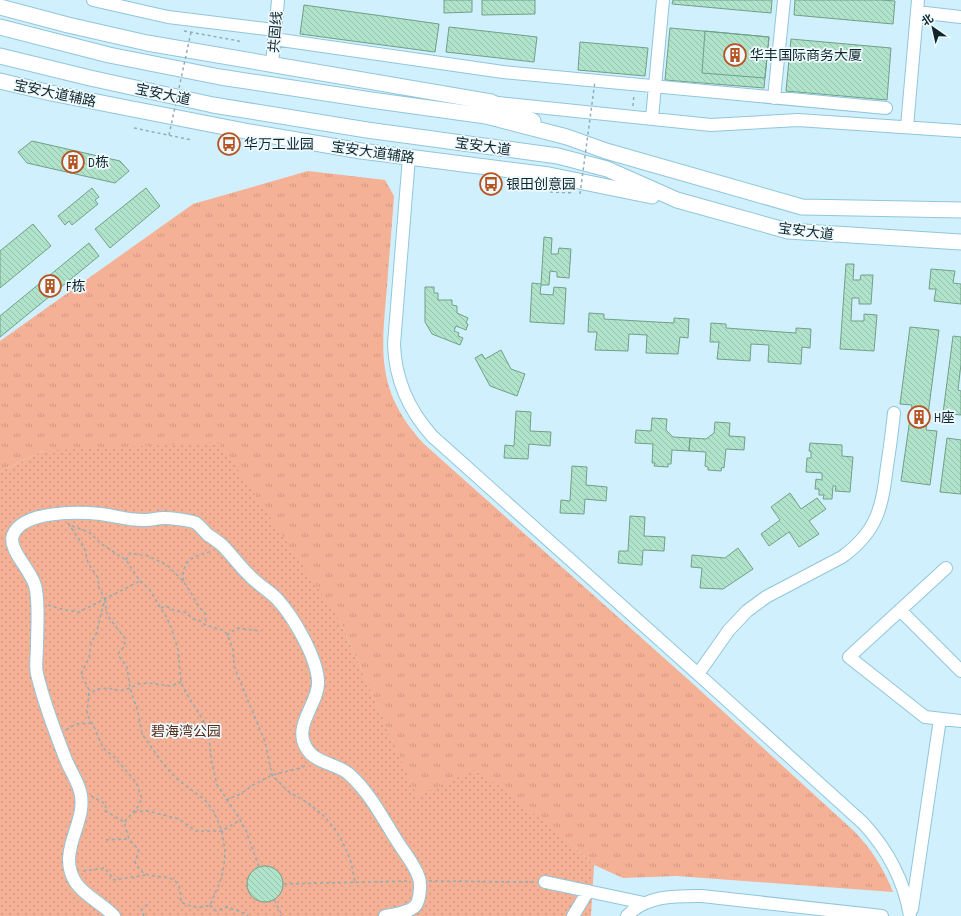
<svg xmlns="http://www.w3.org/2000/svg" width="961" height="916" viewBox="0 0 961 916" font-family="'Sofia Sans Condensed','Noto Sans SC',sans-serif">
  <defs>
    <pattern id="grass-tufts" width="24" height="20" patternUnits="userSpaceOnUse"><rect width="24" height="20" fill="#f5b195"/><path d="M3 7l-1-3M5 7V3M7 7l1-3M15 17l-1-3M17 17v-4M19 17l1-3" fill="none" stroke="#d19881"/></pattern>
    <pattern id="park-dots" width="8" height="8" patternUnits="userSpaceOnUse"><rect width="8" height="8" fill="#f5b195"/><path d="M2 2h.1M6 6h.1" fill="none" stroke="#d19881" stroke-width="1.8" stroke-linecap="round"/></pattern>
    <pattern id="building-back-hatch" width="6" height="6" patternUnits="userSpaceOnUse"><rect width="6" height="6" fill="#b0e3ca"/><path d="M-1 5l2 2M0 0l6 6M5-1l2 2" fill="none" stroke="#96c3ae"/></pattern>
  </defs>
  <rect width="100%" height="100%" fill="#d1f0fd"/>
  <path fill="url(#grass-tufts)" d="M308,171L385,180L394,196C392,226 389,257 387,287C381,353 376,392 424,444L691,682L855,832C872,850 884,869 893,892L677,876L623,878L594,865L568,841L417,797L340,621L43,451L0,472V341L193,204Z"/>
  <path fill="url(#park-dots)" d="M219,442L340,621L417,796L477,769L568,841L594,865L591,916H0V472L43,451Z"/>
  <path fill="url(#building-back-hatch)" stroke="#70a089" d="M444,0H472V12L444,13Z
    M482,0H535V14L482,15Z
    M673,0H772L771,13L672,4Z
    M795,0H881L895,1L893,24L794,15Z
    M304,5L439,24L435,52L300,34Z
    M449,27L537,37L534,62L446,52Z
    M670,28L769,37L764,88L665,80Z
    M705,31L769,37L765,78L702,73Z
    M791,39L891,48L887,100L786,91Z
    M580,42L648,48L645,76L578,70Z
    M32,141L120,161L129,171L115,183L27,163L18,152Z
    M92,188L99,197L95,200L98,204L72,225L69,221L65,225L58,216Z
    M146,188L160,206L110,248L95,229Z
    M33,224L51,246L0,288V251Z
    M544,237L552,238L551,254H558L559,248L571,249L569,278L557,277V272L550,271L549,285H541L540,294L553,295L554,287L566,288L564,324L530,322L532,283L541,284Z
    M89,243L99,256L0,337V316Z
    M846,264H854L853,280H860L861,275H873L871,304H859V298H852L851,321H864V314L877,315L874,351L840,349Z
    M931,269L955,271L953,283L961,284V304L934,301L936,289H929Z
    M425,287H434V293H438V300H452V305L457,306V313L468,318L466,323L468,324L466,330L456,326L454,331L459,333L458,336L463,338L460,345L432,334L425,322Z
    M589,313L604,314V319L674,323V318L689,319L688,338L680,337L678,354L646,353L647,335L629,334L628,351L595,350L597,332H588Z
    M711,323L726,324V328L796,333V328L811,329L810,348L802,347L801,364L768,362L769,345L751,344L750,361L717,359L719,342H710Z
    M910,327L939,330L926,430L937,431L930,485L901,481L912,405L900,404Z
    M953,336L961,337V364L958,390L961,391V415L943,413Z
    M501,350L511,369L525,374L517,396L490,386L475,358L482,354L485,359Z
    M516,411L531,412L530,431L551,432L550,446L529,444L528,459L504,458L505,445L514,446Z
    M652,418L667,419L666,430L673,437L690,438L689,451L672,450L671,464H668V467L654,466L655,463H652L653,444L635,443L636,430L651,431Z
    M715,422L730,423L729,436L745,437L744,450L726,449L724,468L722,467L721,471L708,470V467L705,466L706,452L689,451L690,438L706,439L714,433Z
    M947,438L961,440V494L940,492Z
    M810,443L842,445V456L853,457L850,492L835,491L836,486H833L832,499H823L824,495H819V489H815L816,479L822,480V473L806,472L807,458H811V451H809Z
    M572,466L587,467L586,485L607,487L606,501L585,499L584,514L560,513L561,500L570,501Z
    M790,493L801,509L817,498L826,509L809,521L819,534L799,547L789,532L769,546L761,534L780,520L771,507Z
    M630,516L645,517L644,536L665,537L664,551L643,550L642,565L618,563L619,551H628Z
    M738,548L753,569L723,589L700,588L702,568L691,567L692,555L725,558Z
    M247 884a18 18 0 1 1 36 0a18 18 0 1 1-36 0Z"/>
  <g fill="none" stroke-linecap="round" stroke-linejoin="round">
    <g stroke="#91c6da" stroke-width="14">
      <path id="minor" d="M93,0L168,17L275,30
        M917,12L961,17
        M274,39L503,72L886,108
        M272,64L278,0
        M774,98L784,0
        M498,103L711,125L798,120L961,131
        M652,118L663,0
        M907,127L918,0
        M409,157L394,344C395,380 408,409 432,436L698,674L863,823C888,850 904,880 910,916
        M946,568L849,657L925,717L961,721
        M900,610L961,671
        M698,674L729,630L747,611L766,597L842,557C878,531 882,507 887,466C890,448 892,431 894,413
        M545,882L644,903
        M912,909L940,719
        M114,916C103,904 86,897 76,883C55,851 89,822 80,791C77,780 70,770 66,760C55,732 44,703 37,674C35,666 37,655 37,646C37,628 39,608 36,590C34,572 7,550 13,535C23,510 79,512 101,514C116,516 131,521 146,520C152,520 157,518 163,518C170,518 190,520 196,523C200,526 204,531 208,535C213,538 217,541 222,545C232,555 241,568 252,578C260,586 271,592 278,600C294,618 316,656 318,680C320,705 287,729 311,754C321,764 340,765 350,775C371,794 384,821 399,844C406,855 415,865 419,878C421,884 420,899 416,905C410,913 394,914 385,916
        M573,916L588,891
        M627,916C646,895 676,896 702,896L882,916"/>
    </g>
    <g stroke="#91c6da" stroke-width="17">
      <path id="major" d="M0,7L68,25L147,43L491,102L533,121
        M0,27L109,55L220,77L371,100L486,116L567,137L606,151L802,207L961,210
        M0,56L90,78L213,105L367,130L558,156L607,169L677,200L788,231L961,242
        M0,81L51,93L250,132L361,151L549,175L652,196"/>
    </g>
    <path stroke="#90acb7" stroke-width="1.5" stroke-dasharray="3 3" stroke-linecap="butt" d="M184,31L239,41L238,45
      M633,106L634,94
      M134,128L192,140
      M550,192L574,193
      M68,523L84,547L88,563L98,578L99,588L105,599L96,634L91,643L89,658L81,674L89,690L87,714L95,729L103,748L114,757L136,782L142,799L137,808L124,822L129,839L139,850L135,862C145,885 166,870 177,883C181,888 180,896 181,902C191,907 198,909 210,905L220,882L224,866L225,851L222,831L214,812L205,800L177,779L164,765L142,734L138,712L130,688L127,667L118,655L119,652L125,646L124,637L107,615L105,599
      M72,526L89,532L100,543L126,560L140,581L149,589L167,618L171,627L178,650L181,682L185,691L204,722L209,736L211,758L217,785L238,816L246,831L259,867
      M126,560L130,553L148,556L167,565L183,581L193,596L197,604L206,615L205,625
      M183,581C182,558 194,557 212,551
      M48,605L65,610L79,612L140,581
      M161,608L166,606L175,611L185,612L193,619L199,620L205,625L225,631L227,635L233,649L234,666L265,742L272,775L289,792L308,803L324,816L335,829L344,845L351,862L355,882
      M227,635L237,628L261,631
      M88,696L96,689L108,688L120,691L130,688L138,684L149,683L171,686L181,682
      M66,730L76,724L91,723
      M91,796L106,804L105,811L124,822
      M226,800L242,793L253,785L272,775L301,768L306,765
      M134,812L148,811L179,819L196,831H222L240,820
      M106,840L129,839
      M83,871L105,868L114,880L146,875
      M429,881L534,882
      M284,884L410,881
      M274,900L282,915L280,916
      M210,905L216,911L227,907L247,914L248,916
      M144,916L141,910L149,903"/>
    <use href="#minor" stroke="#fff" stroke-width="12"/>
    <use href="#major" stroke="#fff" stroke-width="15"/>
    <path stroke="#90acb7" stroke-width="1.5" stroke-dasharray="3 3" stroke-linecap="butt" d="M169,135L191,32
      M580,194L595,81"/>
  </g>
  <defs>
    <g id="building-ring" transform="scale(1.15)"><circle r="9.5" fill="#effafe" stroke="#b75321" stroke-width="1.5"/><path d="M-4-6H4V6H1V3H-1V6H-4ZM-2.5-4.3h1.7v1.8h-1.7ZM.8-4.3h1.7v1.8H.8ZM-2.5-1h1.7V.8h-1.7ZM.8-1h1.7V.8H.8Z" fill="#b75321"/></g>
    <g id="bus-ring" transform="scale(1.15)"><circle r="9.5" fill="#effafe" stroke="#b75321" stroke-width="1.5"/><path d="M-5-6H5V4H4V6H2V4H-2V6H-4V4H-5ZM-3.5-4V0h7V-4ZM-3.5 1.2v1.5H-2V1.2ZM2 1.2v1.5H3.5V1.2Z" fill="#b75321"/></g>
  </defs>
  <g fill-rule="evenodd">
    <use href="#building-ring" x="735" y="55"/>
    <use href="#bus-ring" x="229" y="144"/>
    <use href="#building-ring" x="73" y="162"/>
    <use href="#bus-ring" x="491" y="184"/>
    <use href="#building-ring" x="50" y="286"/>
    <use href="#building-ring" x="919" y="417"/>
  </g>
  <g text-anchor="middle" stroke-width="3.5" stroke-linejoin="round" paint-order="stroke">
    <g font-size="14" fill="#10262d" stroke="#effafe">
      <text transform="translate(275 32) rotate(-85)" y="5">共固线</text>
      <text transform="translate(55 93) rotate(12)" y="5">宝安大道辅路</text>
      <text transform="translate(163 94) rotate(12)" y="5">宝安大道</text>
      <text transform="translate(483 146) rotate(8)" y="5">宝安大道</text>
      <text transform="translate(373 152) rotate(8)" y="5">宝安大道辅路</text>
      <text transform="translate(806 231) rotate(7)" y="5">宝安大道</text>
    </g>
    <g font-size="14" fill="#10262d" stroke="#effafe" text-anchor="start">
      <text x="750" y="60">华丰国际商务大厦</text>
      <text x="244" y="149">华万工业园</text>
      <text x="88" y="167">D栋</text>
      <text x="506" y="189">银田创意园</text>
      <text x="66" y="291">F栋</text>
      <text x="934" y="422">H座</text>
    </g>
    <g font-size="14" fill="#592c18" stroke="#effafe">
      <text x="186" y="736">碧海湾公园</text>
    </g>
  </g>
  <g transform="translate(933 28) rotate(326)" stroke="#effafe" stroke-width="3" paint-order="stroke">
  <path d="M0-3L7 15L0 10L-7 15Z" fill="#10262d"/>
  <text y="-6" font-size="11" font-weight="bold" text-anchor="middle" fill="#10262d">北</text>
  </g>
</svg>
